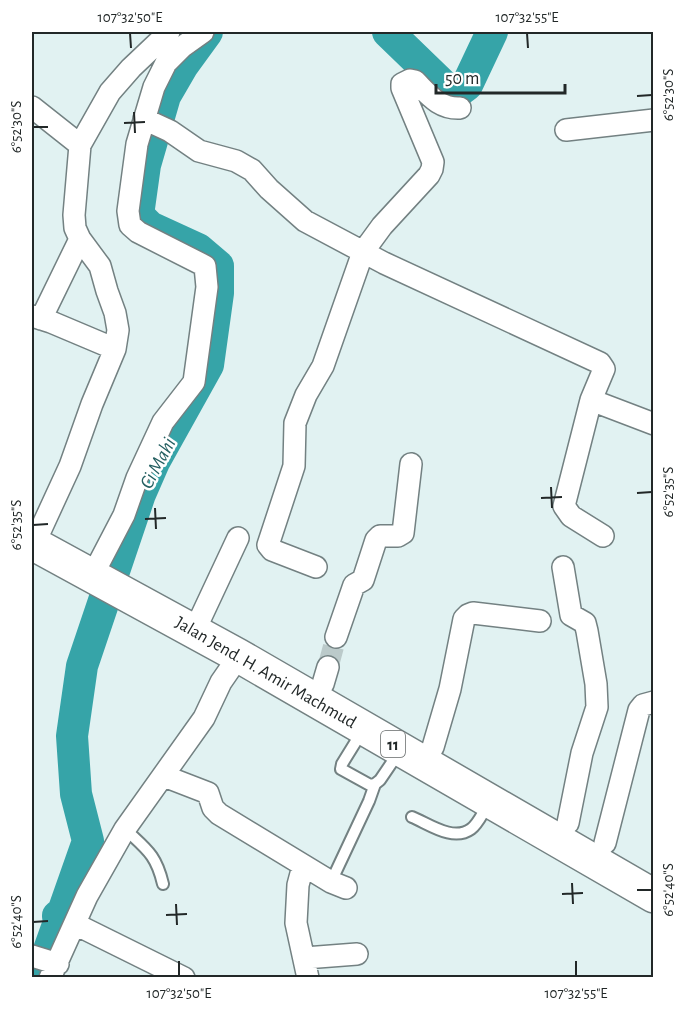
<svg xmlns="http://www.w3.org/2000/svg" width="685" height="1009" viewBox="0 0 685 1009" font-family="'Alegreya Sans',sans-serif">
  <rect width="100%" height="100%" fill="#e1f2f2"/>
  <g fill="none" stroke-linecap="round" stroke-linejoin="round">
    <path stroke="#36a4a8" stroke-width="32" d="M388,32L448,90L459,91L467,85L492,32
      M39,978L59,922L58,916L63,912L88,841L76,794L72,736L82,666L140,494L154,462L208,365L218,293V266L198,249L150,227L138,215L145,165L165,96L183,65L207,32"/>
    <path stroke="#bbcaca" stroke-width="21" stroke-dasharray="21 10" stroke-linecap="butt" d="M328,667L336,637"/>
    <g stroke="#738182" stroke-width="14">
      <path id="service" d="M363,730L342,764L341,769L370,785L375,784L380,780L399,752
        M412,817C429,824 453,842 471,829C478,824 483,812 488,805
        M125,829C146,849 156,854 163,884
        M331,882L369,801L375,784"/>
    </g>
    <g stroke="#738182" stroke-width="24">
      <path id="minor" d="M32,107L80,145
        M144,119L170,131L199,151L236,161L252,170L269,189L305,221L384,263L600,363L604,369L591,400L654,424
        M566,130L654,120
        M32,316L51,322L115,349
        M41,319L80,239
        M591,400L564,506L571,516L603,536
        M41,529L70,466L92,404L115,349L118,330L115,313L107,291L100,266L80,239L75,228L74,215L80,145L110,92L131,68L169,32
        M100,561L124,515L137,478L163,422L194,382L207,287L205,266L138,232L130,225L128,211L137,144L154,87L166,63L182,47L203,32
        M316,567L272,550L268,545L294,466L295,423L306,395L323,366L363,252L382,226L429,175L432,169L433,162L402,88V84L410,80L415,81C429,95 439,109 460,108
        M563,567L571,615L585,623L587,631L596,684L597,707L582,753L568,823
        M201,617L238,538
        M336,637L354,585L363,580L376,540L380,536H398L403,533L411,464
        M323,684L328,667
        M433,747L450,689L464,619L468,615L473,613L540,621
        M164,776L208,793L213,808L219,814L331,882L346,888
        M605,843L639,710L643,705L654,702
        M303,866L298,885L296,923L308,978
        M75,924L184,978
        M32,956L58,964
        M305,958L357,954
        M50,978L87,896L125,829L204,718L221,682L239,656"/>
    </g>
    <g stroke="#738182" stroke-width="36">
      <path id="trunk" d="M32,543L239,656L654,896"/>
    </g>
    <use href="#service" stroke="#fff" stroke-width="10"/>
    <use href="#minor" stroke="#fff" stroke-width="21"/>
    <use href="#trunk" stroke="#fff" stroke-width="33"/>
  </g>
  <path fill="none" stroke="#222828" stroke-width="2" d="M130,33L131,48M527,33L528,48M637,96L652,95M134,112L135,133M124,123L145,122M33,127H48M551,487L552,508M637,493L652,492M541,498L562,497M155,508L156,529M145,519L166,518M33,525L48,524M572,883L573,904M637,890H652M562,894L583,893M176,904L177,925M166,915L187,914M33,922L48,921M179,961V976M576,961V976"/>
  <g text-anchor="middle" stroke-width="5" stroke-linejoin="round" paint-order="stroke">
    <rect fill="#fff" stroke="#646868" stroke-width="1.5" x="381" y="731" width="24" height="26" rx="4.5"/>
    <g font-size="16" font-weight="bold" fill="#222828">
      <text x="393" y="750">11</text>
    </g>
    <g font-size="18" fill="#222828" stroke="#fff">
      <text transform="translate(266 672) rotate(30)" y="6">Jalan Jend. H. Amir Machmud</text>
    </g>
    <g font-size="20" font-style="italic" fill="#245f61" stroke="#fff">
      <text transform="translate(157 463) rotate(-62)" y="7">Ci Mahi</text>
    </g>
  </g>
  <rect width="685" height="1009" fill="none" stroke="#ffffff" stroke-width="66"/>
  <path d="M436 84v9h129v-9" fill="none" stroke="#222828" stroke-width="3"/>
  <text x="445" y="84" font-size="18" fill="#222828" stroke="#ffffff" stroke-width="4.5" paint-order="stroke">50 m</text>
  <rect x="33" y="33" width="619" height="943" fill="none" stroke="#222828" stroke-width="2"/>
  <g font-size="15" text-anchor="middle" fill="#222828">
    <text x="130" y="22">107°32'50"E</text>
    <text x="527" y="22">107°32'55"E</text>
    <text transform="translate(668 95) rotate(-90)" y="5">6°52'30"S</text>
    <text transform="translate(16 127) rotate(-90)" y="5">6°52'30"S</text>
    <text transform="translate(668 492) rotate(-90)" y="5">6°52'35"S</text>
    <text transform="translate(16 525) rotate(-90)" y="5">6°52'35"S</text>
    <text transform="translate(668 890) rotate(-90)" y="5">6°52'40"S</text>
    <text transform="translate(16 922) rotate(-90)" y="5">6°52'40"S</text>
    <text x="179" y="998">107°32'50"E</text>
    <text x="576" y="998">107°32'55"E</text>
  </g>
</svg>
